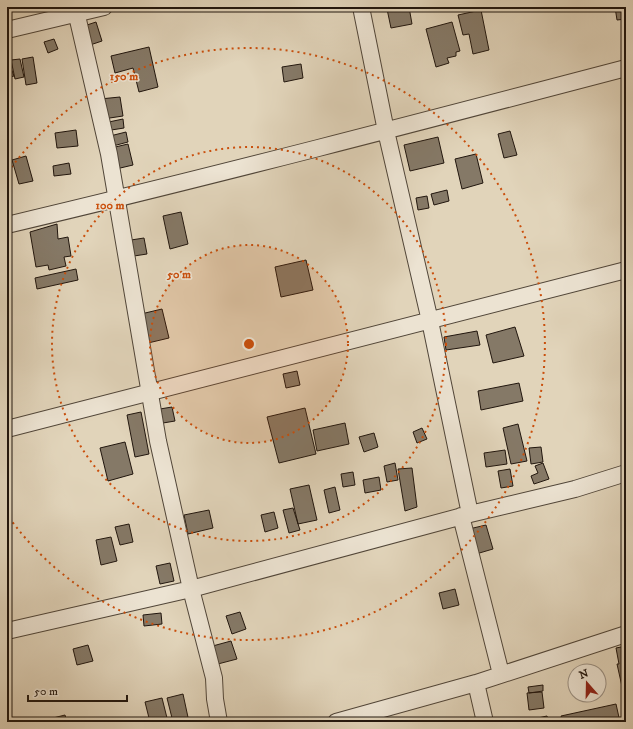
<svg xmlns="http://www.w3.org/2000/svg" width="633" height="729" viewBox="0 0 633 729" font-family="'IM FELL DW Pica',serif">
  <rect width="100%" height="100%" fill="#e1d4ba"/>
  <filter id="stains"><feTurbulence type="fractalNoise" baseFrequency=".005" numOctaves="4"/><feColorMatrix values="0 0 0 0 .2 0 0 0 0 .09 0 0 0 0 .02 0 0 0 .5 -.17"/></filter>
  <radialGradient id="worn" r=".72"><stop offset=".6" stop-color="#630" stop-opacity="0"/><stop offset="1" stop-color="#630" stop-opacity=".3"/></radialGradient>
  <path fill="#857967" stroke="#21160e" d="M398,7H409L412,24L391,28L387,9Z
    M615,7H626V19L617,20Z
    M481,10L489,50L473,54L469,34L463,35L458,15Z
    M96,22L102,41L90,45L84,26Z
    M452,22L460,51L456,52V56L447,58L449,63L436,67L426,29Z
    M54,39L58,49L48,53L44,42Z
    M149,47L158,87L139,92L133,68L115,73L111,56Z
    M7,57L14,76L7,78Z
    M33,57L37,83L26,85L22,59Z
    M20,59L24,77L15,79L11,60Z
    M301,64L303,78L284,82L282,67Z
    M120,97L123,116L103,119L100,99Z
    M123,119L124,128L105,131L104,123Z
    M76,130L78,146L57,148L55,133Z
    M510,131L517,155L504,158L498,134Z
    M126,132L128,142L109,147L106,137Z
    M438,137L444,163L410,171L404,145Z
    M128,144L133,165L116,169L111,148Z
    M476,154L483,183L462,189L455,159Z
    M26,156L33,181L19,184L12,160Z
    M69,163L71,174L54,176L53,166Z
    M447,190L449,201L434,205L431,194Z
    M427,196L429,208L418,210L416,198Z
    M181,212L188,244L170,249L163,216Z
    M57,224L58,239L68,237L71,256L64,257L66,266L49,270L48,265L36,267L30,232Z
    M144,238L147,254L134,256L131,240Z
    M306,260L313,290L281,297L275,267Z
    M76,269L78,280L37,289L35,278Z
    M162,309L169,338L148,343L141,314Z
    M515,327L524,356L493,363L486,335Z
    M477,331L480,345L446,350L444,337Z
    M297,371L300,385L286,388L283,374Z
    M519,383L523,401L481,410L478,391Z
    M172,407L175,421L163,423L160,409Z
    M305,408L316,454L279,463L267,417Z
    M141,412L149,454L135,457L127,415Z
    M345,423L349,444L317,451L313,430Z
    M518,424L527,461L511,464L503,428Z
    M422,428L427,439L417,443L413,432Z
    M374,433L378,447L364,452L359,437Z
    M125,442L133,474L108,481L100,448Z
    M541,447L543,462L531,464L529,448Z
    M505,450L507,464L486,467L484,453Z
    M395,463L398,480L387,482L384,466Z
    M543,463L549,479L534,484L531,476L538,473L535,466Z
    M412,468L417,507L405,511L398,469Z
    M510,469L513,486L501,488L498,471Z
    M353,472L355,485L343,487L341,474Z
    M379,477L381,490L365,493L363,480Z
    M309,485L317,520L298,524L290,489Z
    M335,487L340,510L329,513L324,490Z
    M293,508L300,530L289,533L283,510Z
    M209,510L213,528L188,534L184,515Z
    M274,512L278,528L265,532L261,515Z
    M129,524L133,542L120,545L115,527Z
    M486,525L493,549L476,554L469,529Z
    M111,537L117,561L101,565L96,540Z
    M170,563L174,581L160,584L156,566Z
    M455,589L459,605L443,609L439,593Z
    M240,612L246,629L232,634L226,616Z
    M161,613L162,624L144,626L143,615Z
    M231,641L237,659L214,665L209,647Z
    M88,645L93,661L77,665L73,649Z
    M626,646V690L623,691L617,664H619L616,648Z
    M543,685V691L529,693L528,687Z
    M542,692L544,708L529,710L527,693Z
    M183,694L189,722H173L167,698Z
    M162,698L168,722H150L145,702Z
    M616,704L620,722H563L561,716Z
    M65,715L67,722H49V719Z
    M547,716L549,722H524V721Z"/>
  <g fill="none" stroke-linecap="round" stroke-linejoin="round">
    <g stroke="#514639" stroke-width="18">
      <path id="minor" d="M75,7L109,154L158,441L191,589L214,678L215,699L219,722
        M361,7L386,131L430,321L470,514
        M7,30L104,7
        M7,225C214,176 420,122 626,68
        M7,429L626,270
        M461,516L501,674
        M7,631L191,589L470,514L575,489L626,473
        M476,683L485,722
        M336,722L476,683L626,634"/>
    </g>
    <use href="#minor" stroke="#ece3d2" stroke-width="16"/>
  </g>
  <circle cx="249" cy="344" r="99" fill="#ca4f0c" fill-opacity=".12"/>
  <g fill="none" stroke="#ca4f0c" stroke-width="2" stroke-dasharray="2 4">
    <circle cx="249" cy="344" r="99"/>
    <circle cx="249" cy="344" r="197"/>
    <path d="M8 172A296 296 0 1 1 8 516"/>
  </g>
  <circle cx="249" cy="344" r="6" fill="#ca4f0c" stroke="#ece3d2" stroke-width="2"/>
  <g font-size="12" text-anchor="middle" font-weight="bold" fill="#ca4f0c" stroke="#ece3d2" stroke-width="3" stroke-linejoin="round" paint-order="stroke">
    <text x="124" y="80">150 m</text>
    <text x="110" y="209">100 m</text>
    <text x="179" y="278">50 m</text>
  </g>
  <rect width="633" height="729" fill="none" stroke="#e1d4ba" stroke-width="24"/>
  <rect x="8" y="8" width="617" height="713" fill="none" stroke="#21160e" stroke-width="2"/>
  <rect x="12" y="12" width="609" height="705" fill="none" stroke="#21160e"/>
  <g transform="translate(587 683) rotate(340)"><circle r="19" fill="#ece3d2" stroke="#9b9184"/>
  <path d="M0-3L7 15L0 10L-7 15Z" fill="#8f2418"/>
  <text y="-6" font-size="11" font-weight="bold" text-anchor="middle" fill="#21160e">N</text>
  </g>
  <path d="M28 695v6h99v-6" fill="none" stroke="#21160e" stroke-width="2"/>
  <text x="34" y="695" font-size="12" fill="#21160e" stroke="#ece3d2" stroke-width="3" paint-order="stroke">50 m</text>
  <rect width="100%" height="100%" filter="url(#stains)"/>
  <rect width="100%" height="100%" fill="url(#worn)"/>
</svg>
